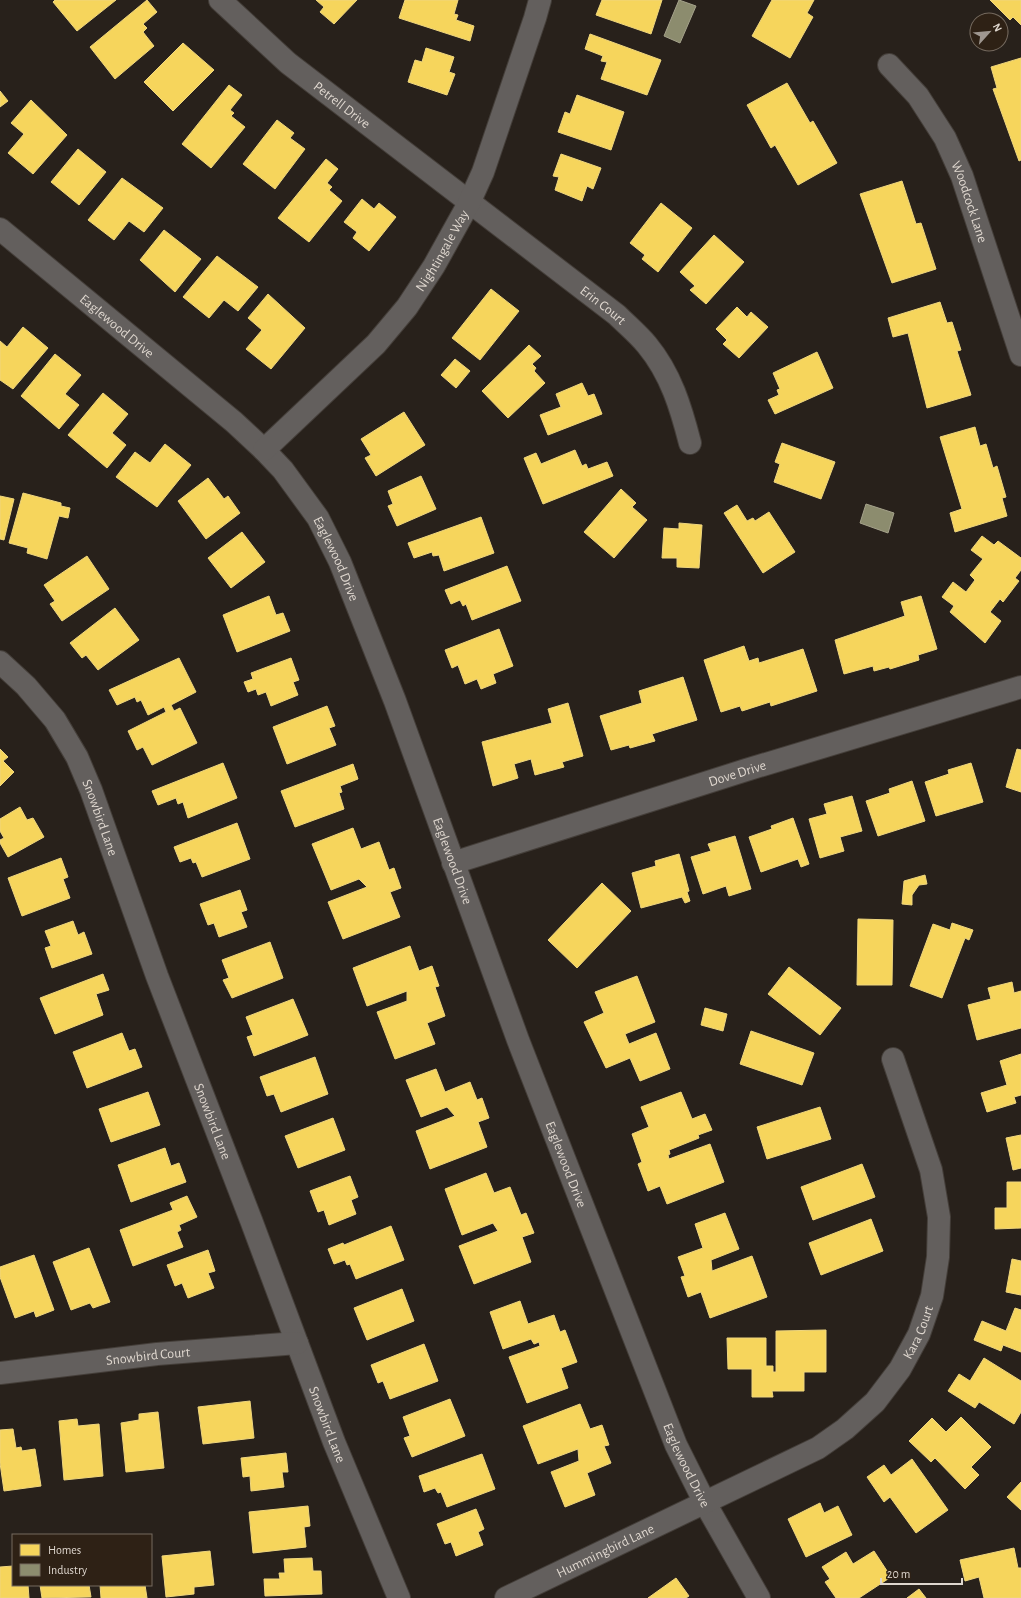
<svg xmlns="http://www.w3.org/2000/svg" width="1021" height="1598" viewBox="0 0 1021 1598" font-family="'Alegreya Sans',sans-serif">
  <rect width="100%" height="100%" fill="#28211b"/>
  <path fill="#f6d55c" stroke="#efd67e" d="M55,0H116L77,31L53,2Z
    M147,0L157,12L143,24L147,28L143,32L154,46L115,79L90,47Z
    M316,0H357L334,24L320,12L324,7Z
    M405,0H458L454,14L458,15L456,20L474,26L470,41L399,18Z
    M602,0H662L651,34L596,15Z
    M772,0H814L807,13L813,17L790,58L752,36Z
    M990,0H1021V25L1013,17L1010,20Z
    M590,34L661,60L647,95L601,79L607,62L601,61L603,56L585,49Z
    M183,43L214,70L173,111L144,82Z
    M426,48L454,57L449,72L455,74L447,95L408,82L415,60L422,62Z
    M1021,58V160L1019,161L993,89L997,88L991,67Z
    M787,83L810,123L813,121L837,163L798,185L775,145L771,148L747,105Z
    M229,85L242,95L230,110L234,113L231,116L245,127L211,168L182,144Z
    M0,91L8,101L0,107Z
    M577,95L624,112L611,150L558,132L565,112L570,114Z
    M31,100L67,135L33,174L8,153L24,134L11,123Z
    M277,120L294,133L290,138L305,149L275,189L243,164Z
    M78,149L106,172L79,205L51,182Z
    M561,154L601,168L593,189L587,186L582,201L555,190L559,177L553,176Z
    M326,159L338,169L327,183L332,187L329,190L342,201L309,242L278,218Z
    M122,178L163,208L144,232L129,221L114,240L88,220Z
    M902,181L916,224L921,223L936,269L892,283L860,194Z
    M362,199L374,209L379,203L396,217L369,251L353,238L357,232L344,222Z
    M661,203L692,228L658,272L642,259L645,255L630,243Z
    M164,230L201,259L175,292L140,260Z
    M714,235L744,262L706,304L690,290L695,286L680,272Z
    M217,256L258,287L238,311L224,300L209,318L183,297Z
    M491,289L519,311L480,360L452,338Z
    M268,294L305,328L271,369L246,349L262,330L248,318Z
    M940,302L947,323L952,322L961,350L957,351L971,395L927,408L908,333L893,337L888,318Z
    M737,307L747,317L751,312L768,327L739,358L723,344L727,340L716,329Z
    M23,327L48,348L13,389L0,380V341L7,347Z
    M529,345L541,356L532,364L536,368L534,371L545,383L508,418L482,391Z
    M817,352L833,388L775,414L768,400L779,395L777,390L780,389L773,373Z
    M55,354L81,375L65,394L79,405L59,429L21,396Z
    M455,359L470,371L456,388L441,375Z
    M582,383L588,396L594,394L602,414L548,435L540,415L561,407L556,394Z
    M103,393L128,414L112,433L126,445L107,468L68,435Z
    M404,412L425,445L376,476L365,458L371,455L361,439Z
    M975,427L980,446L986,444L993,468L997,466L1006,497L1002,498L1007,516L955,532L950,513L962,509L940,437Z
    M782,443L835,462L821,499L774,482L780,464L775,462Z
    M165,444L191,465L157,507L116,477L135,452L150,463Z
    M575,450L582,466L586,464L588,469L607,462L613,476L543,504L524,458L536,453L541,464Z
    M421,476L436,509L397,526L388,506L393,504L388,491Z
    M208,478L224,499L228,496L240,513L206,539L178,501Z
    M621,489L636,503L632,507L647,520L614,558L584,532Z
    M23,493L61,503V506L70,508L68,518L59,516L47,559L27,553L28,548L9,543Z
    M0,496L14,499L4,540L0,539Z
    M737,505L747,521L753,518L755,521L769,512L795,552L763,573L724,513Z
    M481,517L494,553L444,571L439,555L433,556L432,552L414,558L408,543Z
    M679,523L702,525L699,568L677,567V558H662L664,528L679,529Z
    M242,532L265,562L231,588L208,558Z
    M982,536L994,545L998,541L1021,558V570L1015,578L1019,581L1003,602L1000,599L990,612L1001,621L985,643L950,612L954,606L942,597L953,582L966,592L975,580L970,575L983,559L971,550Z
    M87,556L109,589L62,621L50,604L55,601L44,585Z
    M507,566L521,601L472,620L466,604L463,606L460,600L451,604L445,590Z
    M269,596L276,615L283,613L290,631L237,652L223,615Z
    M921,596L937,649L918,655L919,660L890,669L889,667L874,671L873,666L844,674L835,640L905,616L901,602Z
    M115,608L139,640L98,670L86,655L82,658L70,643Z
    M499,629L513,666L493,674L496,683L481,689L477,679L465,684L458,665L452,668L445,650Z
    M744,646L749,661L758,658L759,663L803,649L817,691L771,706L770,702L742,711L740,706L721,712L704,660Z
    M179,658L196,692L171,705L174,711L180,708L197,743L152,765L143,747L137,750L128,731L166,712L164,707L148,715L141,700L137,702L135,697L117,705L109,690Z
    M291,658L299,680L293,682L298,695L271,706L266,692L258,695L256,689L248,692L244,682L253,679L251,673Z
    M683,677L697,720L652,734L655,741L630,748L629,745L611,750L600,716L642,703L639,691Z
    M568,703L583,756L562,762L564,767L535,775L531,759L514,764L518,778L493,786L482,742L552,723L548,709Z
    M327,706L335,726L329,728L336,745L287,764L273,727Z
    M0,749L8,757L3,761L14,772L0,786Z
    M1017,749L1021,750V792L1006,787Z
    M223,763L237,798L188,818L183,802L178,804L176,798L158,805L152,791Z
    M971,763L983,802L936,816L925,782L949,774L948,770Z
    M353,764L358,779L340,786L342,792L339,793L344,809L295,827L281,791Z
    M912,781L925,821L878,836L866,801L890,793L889,789Z
    M852,796L862,831L840,837L844,851L820,858L809,819L827,814L824,804Z
    M20,807L27,820L33,818L44,837L8,857L0,843V840L4,838L0,831V819Z
    M793,818L809,864L801,867L798,859L761,872L749,837L772,829L771,826Z
    M237,823L250,859L202,877L196,862L193,863L191,858L180,862L174,847Z
    M353,828L361,849L379,842L389,870L394,868L401,888L390,892L400,917L343,939L328,902L367,887L359,879L331,890L312,844Z
    M735,836L751,889L729,896L726,886L703,894L691,857L711,851L708,844Z
    M679,854L689,891L687,892L690,901L685,903L682,897L641,908L632,873L656,866L655,861Z
    M61,858L68,877L63,879L70,898L22,916L8,878Z
    M925,875L927,884L919,885L912,895V905L902,904L904,881Z
    M602,883L631,911L577,968L548,940Z
    M240,890L247,910L241,912L247,927L219,937L214,923L208,925L200,904Z
    M858,919L893,920L892,985H857Z
    M73,921L78,935L84,932L92,954L52,968L45,948L51,946L45,931Z
    M952,923L973,930L969,940L965,938L942,998L910,986L933,924L950,930Z
    M270,942L283,978L232,998L223,980L229,978L222,960Z
    M410,946L419,971L432,966L439,986L435,987L445,1016L427,1023L435,1044L395,1059L377,1012L407,1001V991L367,1006L353,968Z
    M789,967L841,1008L820,1035L768,994Z
    M103,974L109,990L96,994L103,1015L55,1034L40,998Z
    M637,976L655,1022L625,1034L629,1044L656,1033L670,1069L640,1081L630,1058L606,1068L584,1022L604,1013L595,992Z
    M1012,982L1014,993L1021,991V1028L977,1040L968,1005L991,999L988,988Z
    M293,999L308,1035L254,1056L247,1037L253,1035L246,1017Z
    M705,1008L727,1014L723,1031L701,1025Z
    M751,1031L814,1053L802,1085L740,1064Z
    M122,1033L129,1051L135,1049L142,1067L87,1088L73,1052Z
    M1021,1054V1095L1014,1097L1016,1103L987,1112L981,1093L1007,1085L1000,1061Z
    M315,1057L328,1094L281,1112L274,1094L267,1096L260,1077Z
    M436,1069L445,1092L470,1082L477,1100L482,1098L489,1118L478,1122L487,1147L430,1169L416,1131L455,1116L447,1107L421,1117L406,1080Z
    M148,1092L160,1125L111,1142L99,1109Z
    M681,1092L692,1119L705,1114L712,1130L698,1135L699,1138L669,1150L670,1154L668,1155L669,1159L710,1144L724,1182L667,1204L660,1186L648,1191L638,1164L642,1162L632,1134L649,1127L641,1107Z
    M820,1107L831,1139L767,1159L757,1127Z
    M333,1118L345,1150L298,1168L285,1136Z
    M1021,1135V1168L1013,1170L1006,1138Z
    M165,1148L171,1166L179,1163L186,1182L131,1202L118,1165Z
    M862,1164L875,1197L813,1220L801,1187Z
    M486,1173L494,1193L510,1187L521,1215L526,1213L534,1233L522,1237L531,1262L474,1284L459,1246L498,1231L493,1223L462,1235L445,1189Z
    M350,1176L358,1197L351,1200L356,1214L329,1225L324,1210L318,1212L310,1191Z
    M1007,1182H1021V1228L995,1229V1208H1007Z
    M187,1196L197,1217L179,1225L181,1230L177,1232L183,1247L133,1266L120,1230L173,1210L170,1203Z
    M725,1213L739,1249L711,1260L712,1271L752,1256L767,1297L710,1318L701,1292L688,1297L681,1277L685,1276L678,1257L703,1248L695,1224Z
    M871,1219L883,1251L821,1275L809,1243Z
    M391,1226L404,1260L356,1279L350,1264L347,1265L345,1260L334,1264L328,1249L343,1243L344,1245Z
    M89,1248L110,1302L93,1308L90,1303L71,1310L53,1262Z
    M208,1250L215,1271L208,1273L214,1288L188,1298L182,1283L175,1286L167,1265Z
    M34,1255L54,1310L36,1317L34,1311L15,1318L0,1277V1267Z
    M1012,1259L1021,1261V1295L1006,1292Z
    M402,1289L414,1321L367,1340L354,1308Z
    M520,1301L528,1324L554,1315L560,1332L565,1330L577,1362L561,1368L568,1388L527,1403L509,1357L540,1346L539,1342L534,1344L531,1339L503,1349L490,1312Z
    M1015,1308L1021,1310V1352L1003,1345L1001,1351L974,1340L982,1321L1006,1331Z
    M826,1330V1372H804V1391H772L773,1397H752V1369H728L727,1338H766V1366H773V1372H776V1331Z
    M424,1344L438,1381L390,1399L383,1381L378,1383L371,1365Z
    M984,1358L1021,1381V1412L1014,1424L979,1402L975,1408L948,1391L959,1374L970,1381Z
    M450,1399L465,1436L412,1457L404,1438L410,1436L403,1417Z
    M250,1401L254,1438L203,1444L198,1407Z
    M580,1404L590,1429L602,1425L609,1445L604,1446L611,1463L587,1473L595,1495L565,1507L551,1472L579,1461L578,1449L538,1464L523,1426Z
    M158,1412L164,1468L126,1472L121,1423L139,1420V1414Z
    M961,1417L991,1447L971,1467L979,1475L965,1489L935,1458L931,1462L909,1441L932,1418L946,1432Z
    M77,1419L78,1426L99,1424L103,1476L64,1480L59,1421Z
    M13,1429L16,1448L21,1447L22,1451L35,1449L41,1486L4,1491L0,1463V1430Z
    M286,1453L288,1472H282L284,1487L251,1491L250,1476L243,1477L241,1458Z
    M482,1454L495,1489L447,1507L441,1492L438,1493L435,1488L424,1492L419,1476Z
    M912,1459L948,1510L916,1533L890,1497L884,1502L867,1477L884,1465L891,1475Z
    M1021,1482V1510L1007,1497Z
    M820,1503L824,1513L838,1506L852,1535L806,1557L788,1519Z
    M308,1506L310,1526L304,1527L306,1547L253,1553L249,1512Z
    M476,1509L484,1529L478,1532L483,1545L456,1556L451,1542L445,1544L437,1524Z
    M1014,1548L1018,1568H1021V1598H984L979,1577L965,1581L960,1560Z
    M210,1551L214,1585L194,1587V1594L166,1597L162,1556Z
    M874,1551L891,1577L859,1598H836L825,1582L830,1579L822,1567L846,1552L853,1564Z
    M312,1558L313,1571H321L322,1594L265,1596L264,1579H280L279,1573H285L284,1559Z
    M13,1566V1585H28L29,1598H0V1567Z
    M676,1578L689,1596L686,1598H648Z
    M40,1585H89L91,1597L42,1598Z
    M100,1585H145L147,1598H101Z
    M919,1589L926,1598H907Z"/>
  <path fill="#8c8c6e" stroke="#a5a28b" d="M679,0L696,6L680,43L664,36Z
    M866,504L894,513L888,533L860,523Z"/>
  <g fill="none" stroke-linecap="round" stroke-linejoin="round">
    <g stroke="#443e39" stroke-width="24">
      <g id="street">
        <path id="s1" d="M220,0L288,63L617,315C627,325 638,334 647,345C671,374 681,408 690,443"/>
        <path id="s2" d="M889,65L918,96L945,138L962,176L1021,355"/>
        <path id="s3" d="M0,229L234,422L264,450L283,470L318,518L340,562L395,701L518,1040L676,1445L705,1503L759,1598"/>
        <path id="s4" d="M264,450L376,344L407,307L434,266L469,203L483,172L535,18L540,0"/>
        <path id="s5" d="M0,662L26,686L55,720L77,757L91,790L157,976L251,1220L334,1442L399,1598"/>
        <path id="s6" d="M453,863L746,770L1021,687"/>
        <path id="s7" d="M0,1373L157,1354L297,1343"/>
        <path id="s8" d="M506,1598L818,1448L845,1429L875,1402L900,1369L919,1334L932,1296L938,1257L939,1217L931,1170L893,1059"/>
      </g>
    </g>
    <use href="#street" stroke="#635f5d" stroke-width="22"/>
  </g>
  <g text-anchor="middle" stroke-width="4" stroke-linejoin="round" paint-order="stroke">
    <g font-size="14" fill="#dfd7cf" stroke="#2e2115">
      <text dy="5" stroke="none"><textPath href="#s1" startOffset="161">Petrell Drive</textPath></text>
      <text dy="5" stroke="none"><textPath href="#s2" startOffset="161">Woodcock Lane</textPath></text>
      <text dy="5" stroke="none"><textPath href="#s4" startOffset="269">Nightingale Way</textPath></text>
      <text dy="5" stroke="none"><textPath href="#s1" startOffset="490">Erin Court</textPath></text>
      <text dy="5" stroke="none"><textPath href="#s3" startOffset="152">Eaglewood Drive</textPath></text>
      <text dy="5" stroke="none"><textPath href="#s3" startOffset="476">Eaglewood Drive</textPath></text>
      <text dy="5" stroke="none"><textPath href="#s6" startOffset="298">Dove Drive</textPath></text>
      <text dy="5" stroke="none"><textPath href="#s5" startOffset="188">Snowbird Lane</textPath></text>
      <text dy="5" stroke="none"><textPath href="#s3" startOffset="800">Eaglewood Drive</textPath></text>
      <text dy="5" stroke="none"><textPath href="#s5" startOffset="512">Snowbird Lane</textPath></text>
      <text dy="5" stroke="none"><textPath href="#s3" startOffset="1124">Eaglewood Drive</textPath></text>
      <text dy="5" stroke="none"><textPath href="#s8" startOffset="502">Kara Court</textPath></text>
      <text dy="5" stroke="none"><textPath href="#s7" startOffset="149">Snowbird Court</textPath></text>
      <text dy="5" stroke="none"><textPath href="#s5" startOffset="836">Snowbird Lane</textPath></text>
      <text dy="5" stroke="none"><textPath href="#s3" startOffset="1448">Eaglewood Drive</textPath></text>
      <text dy="5" stroke="none"><textPath href="#s8" startOffset="110">Hummingbird Lane</textPath></text>
    </g>
  </g>
  <rect x="12" y="1534" width="140" height="52" fill="#2e2115" stroke="#756a5f"/>
  <rect x="20" y="1544" width="20" height="12" fill="#f6d55c" stroke="#756a5f"/>
  <text x="48" y="1554" font-size="12" fill="#dfd7cf">Homes</text>
  <rect x="20" y="1564" width="20" height="12" fill="#8c8c6e" stroke="#756a5f"/>
  <text x="48" y="1574" font-size="12" fill="#dfd7cf">Industry</text>
  <g transform="translate(989 32) rotate(63)"><circle r="19" fill="#2e2115" stroke="#756a5f"/>
  <path d="M0-3L7 15L0 10L-7 15Z" fill="#9f9790"/>
  <text y="-6" font-size="11" font-weight="bold" text-anchor="middle" fill="#dfd7cf">N</text>
  </g>
  <path d="M881 1578v6h81v-6" fill="none" stroke="#dfd7cf" stroke-width="2"/>
  <text x="887" y="1578" font-size="12" fill="#dfd7cf" stroke="#2e2115" stroke-width="3" paint-order="stroke">20 m</text>
</svg>
